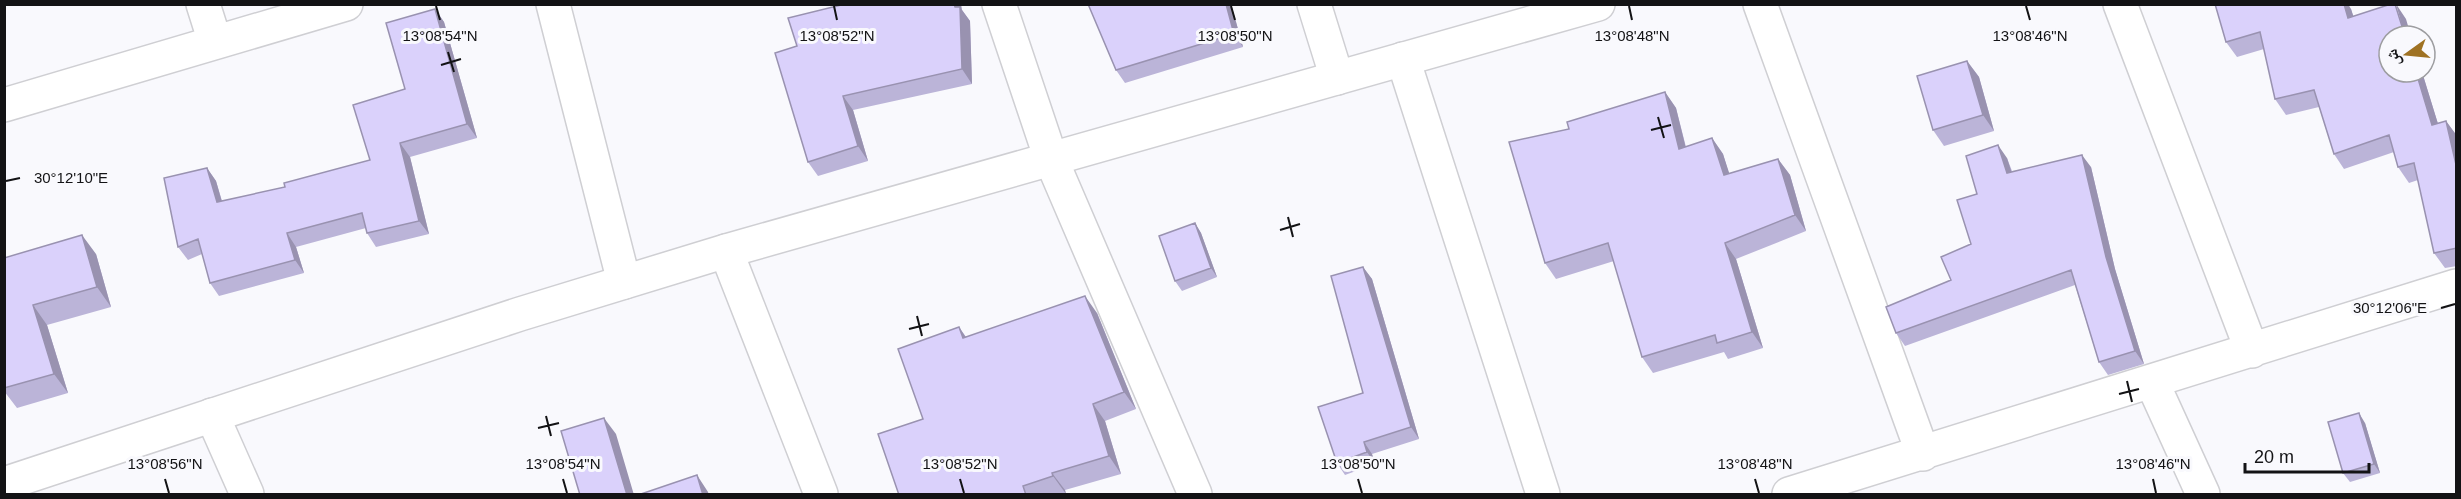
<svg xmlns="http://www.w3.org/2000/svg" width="2461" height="499" viewBox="0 0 2461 499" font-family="Arial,'Noto Naskh Arabic',sans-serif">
  <rect width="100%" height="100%" fill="#f9f9fd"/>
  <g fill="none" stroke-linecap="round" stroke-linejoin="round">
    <g stroke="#cfcfd3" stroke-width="36">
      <path id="minor" d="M203,4L215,42
        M553,4L624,282
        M999,4L1051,159L1195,494
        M1314,4L1337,78
        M1760,4L1923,454
        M2120,4L2252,351
        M1403,59L1543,494
        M4,105L346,4
        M726,251L821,494
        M2152,382L2203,494
        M212,415L247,494
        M1789,494L2456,286"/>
    </g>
    <g stroke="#cfcfd3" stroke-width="36">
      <path id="tertiary" d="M4,484L520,314L726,251L1598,4"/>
    </g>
    <use href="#minor" stroke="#fff" stroke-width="33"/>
    <use href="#tertiary" stroke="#fff" stroke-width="33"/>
  </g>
  <path fill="#bbb4d8" d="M1088,4H1231L1243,47L1125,83L1116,70Z
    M2215,4L2351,9L2353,16L2406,19L2389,72H2422L2438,124L2446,121L2457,136V266L2445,268L2434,253L2418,180L2409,183L2398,167L2394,152L2344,169L2334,154L2319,107L2286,115L2275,99L2264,49L2237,57L2226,42Z
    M435,9L444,22L477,138L410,157L429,234L376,247L367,233L366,228L296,247L304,273L219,296L210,283L202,254L188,260L178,247L207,168L216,181L222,201L285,187L370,160L405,89Z
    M962,10L970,21L972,84L853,110L868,161L818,176L808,162L797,46Z
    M1967,61L1979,77L1994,131L1944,146L1933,130Z
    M1665,92L1676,108L1686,147L1712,138L1723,154L1729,174L1778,159L1790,175L1806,231L1736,259L1763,348L1728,359L1724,352L1653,373L1642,357L1614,261L1556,279L1545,263L1569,129Z
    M2007,158L2012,171L2091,167L2115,269L2144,364L2108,375L2099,362L2075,285L1905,346L1896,333L1951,280L1971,244L1977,194Z
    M1195,223L1201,233L1217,277L1182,291L1175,281Z
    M96,254L111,307L47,325L68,393L17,408L4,391V258Z
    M1363,267L1372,279L1419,439L1372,454L1375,464L1345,475L1337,463L1363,393Z
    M1097,313L1136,409L1105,421L1121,474L1065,490L1066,494L1064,495H899L959,327L966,337Z
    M2365,423L2380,473L2350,482L2343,473Z"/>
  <path fill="#9992b0" d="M954,4H961L962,10L970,21L972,84L962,69Z
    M1226,4H1231L1243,47L1234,34Z
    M2344,4H2348L2351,9L2359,33L2348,18Z
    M2396,4L2406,19L2411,36H2405Z
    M435,9L444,22L477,138L467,124Z
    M1967,61L1979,77L1994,131L1983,115Z
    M2416,72H2422L2443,140L2432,125Z
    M1665,92L1676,108L1690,165L1679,149Z
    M843,96L853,110L868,161L858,146Z
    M2446,121L2457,136V169Z
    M1712,138L1723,154L1735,191L1724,175Z
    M400,143L410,157L429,234L419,221Z
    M1998,145L2007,158L2016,186L2007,173Z
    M2082,155L2091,167L2115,269L2144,364L2135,351L2106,257Z
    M1778,159L1790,175L1806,231L1795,215Z
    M207,168L216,181L226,216L217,202Z
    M1195,223L1201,233L1217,277L1211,268Z
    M287,233L296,247L304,273L295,260Z
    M82,235L96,254L111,307L97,287Z
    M1725,243L1736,259L1763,348L1752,332Z
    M1363,267L1372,279L1419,439L1411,427Z
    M1085,296L1097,313L1136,409L1124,392Z
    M33,305L47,325L68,393L54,374Z
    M959,327L971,345L963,338Z
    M1093,404L1105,421L1121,474L1109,456Z
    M2359,413L2365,423L2380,473L2374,464Z
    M604,418L616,434L634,495H627Z
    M1364,442L1372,454L1375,464L1367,452Z
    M1052,473L1065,490L1066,494L1053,476Z
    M697,475L708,492L709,495H703Z"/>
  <path fill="#dad1fb" stroke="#9992b0" stroke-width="1.5" d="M845,4H954L955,7H960L962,69L843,96L858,146L808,162L775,53L797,46L788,18Z
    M1088,4H1226L1234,34L1116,70Z
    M2215,4H2344L2348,18L2391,4H2395L2405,36H2389V72H2416L2432,125L2446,121L2457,169V248L2434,253L2414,163L2398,167L2389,135L2334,154L2314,90L2275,99L2260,32L2226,42Z
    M435,9L467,124L400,143L419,221L367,233L362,213L287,233L295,260L210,283L198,239L178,247L164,178L207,168L217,202L285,187L284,183L370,160L353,105L405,89L386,23Z
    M1967,61L1983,115L1933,130L1917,76Z
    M1665,92L1679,149L1712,138L1724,175L1778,159L1795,215L1725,243L1752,332L1717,343L1715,335L1642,357L1608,243L1545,263L1509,142L1569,129L1567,122Z
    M1998,145L2007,173L2082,155L2106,257L2135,351L2099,362L2071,270L1896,333L1886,307L1951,280L1941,257L1971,244L1957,200L1977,194L1966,156Z
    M1195,223L1211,268L1175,281L1159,236Z
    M82,235L97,287L33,305L54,374L4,388V258Z
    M1363,267L1411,427L1364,442L1367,452L1337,463L1318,407L1363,393L1331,276Z
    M1085,296L1124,392L1093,404L1109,456L1052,473L1053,476L1023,486L1026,495H899L878,434L923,419L898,349L959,327L963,338Z
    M2359,413L2374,464L2343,473L2328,422Z
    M604,418L627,495H580L561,431Z
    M697,475L703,495H638Z"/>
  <path fill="none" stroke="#131315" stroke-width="2" d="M436,6L440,20M834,6L837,20M1231,6L1235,20M1629,6L1632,20M2026,6L2030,20M448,52L454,72M441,65L461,59M1658,117L1664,138M1651,130L1671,125M6,181L20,178M1288,217L1293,237M1280,230L1300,224M2441,308L2455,304M917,316L922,336M909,329L929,324M2127,381L2132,402M2119,394L2139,389M546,416L551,436M538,428L559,423M165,479L169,493M563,479L567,493M960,479L964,493M1358,479L1362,493M1755,479L1759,493M2153,479L2156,493"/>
  <g font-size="15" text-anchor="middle" fill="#131315" stroke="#f9f9fd" stroke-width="6" stroke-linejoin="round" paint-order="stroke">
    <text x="440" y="41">13°08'54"N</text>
    <text x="837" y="41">13°08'52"N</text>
    <text x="1235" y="41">13°08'50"N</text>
    <text x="1632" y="41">13°08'48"N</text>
    <text x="2030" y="41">13°08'46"N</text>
    <text x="71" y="183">30°12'10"E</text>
    <text x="2390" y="313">30°12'06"E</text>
    <text x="165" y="469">13°08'56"N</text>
    <text x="563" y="469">13°08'54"N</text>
    <text x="960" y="469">13°08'52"N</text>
    <text x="1358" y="469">13°08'50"N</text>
    <text x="1755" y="469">13°08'48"N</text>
    <text x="2153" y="469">13°08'46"N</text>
  </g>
  <rect width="2461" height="499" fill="none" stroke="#131315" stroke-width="12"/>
  <g transform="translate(2407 54) rotate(255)"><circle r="28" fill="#f9f9fd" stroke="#9d9da0" stroke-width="1.5"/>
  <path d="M0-4.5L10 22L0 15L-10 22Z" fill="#9f7223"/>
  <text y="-9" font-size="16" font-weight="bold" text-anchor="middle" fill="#131315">ش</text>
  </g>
  <path d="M2245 463v9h124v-9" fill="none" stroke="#131315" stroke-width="3"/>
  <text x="2254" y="463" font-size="18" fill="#131315" stroke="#f9f9fd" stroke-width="4.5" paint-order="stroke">20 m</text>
</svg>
